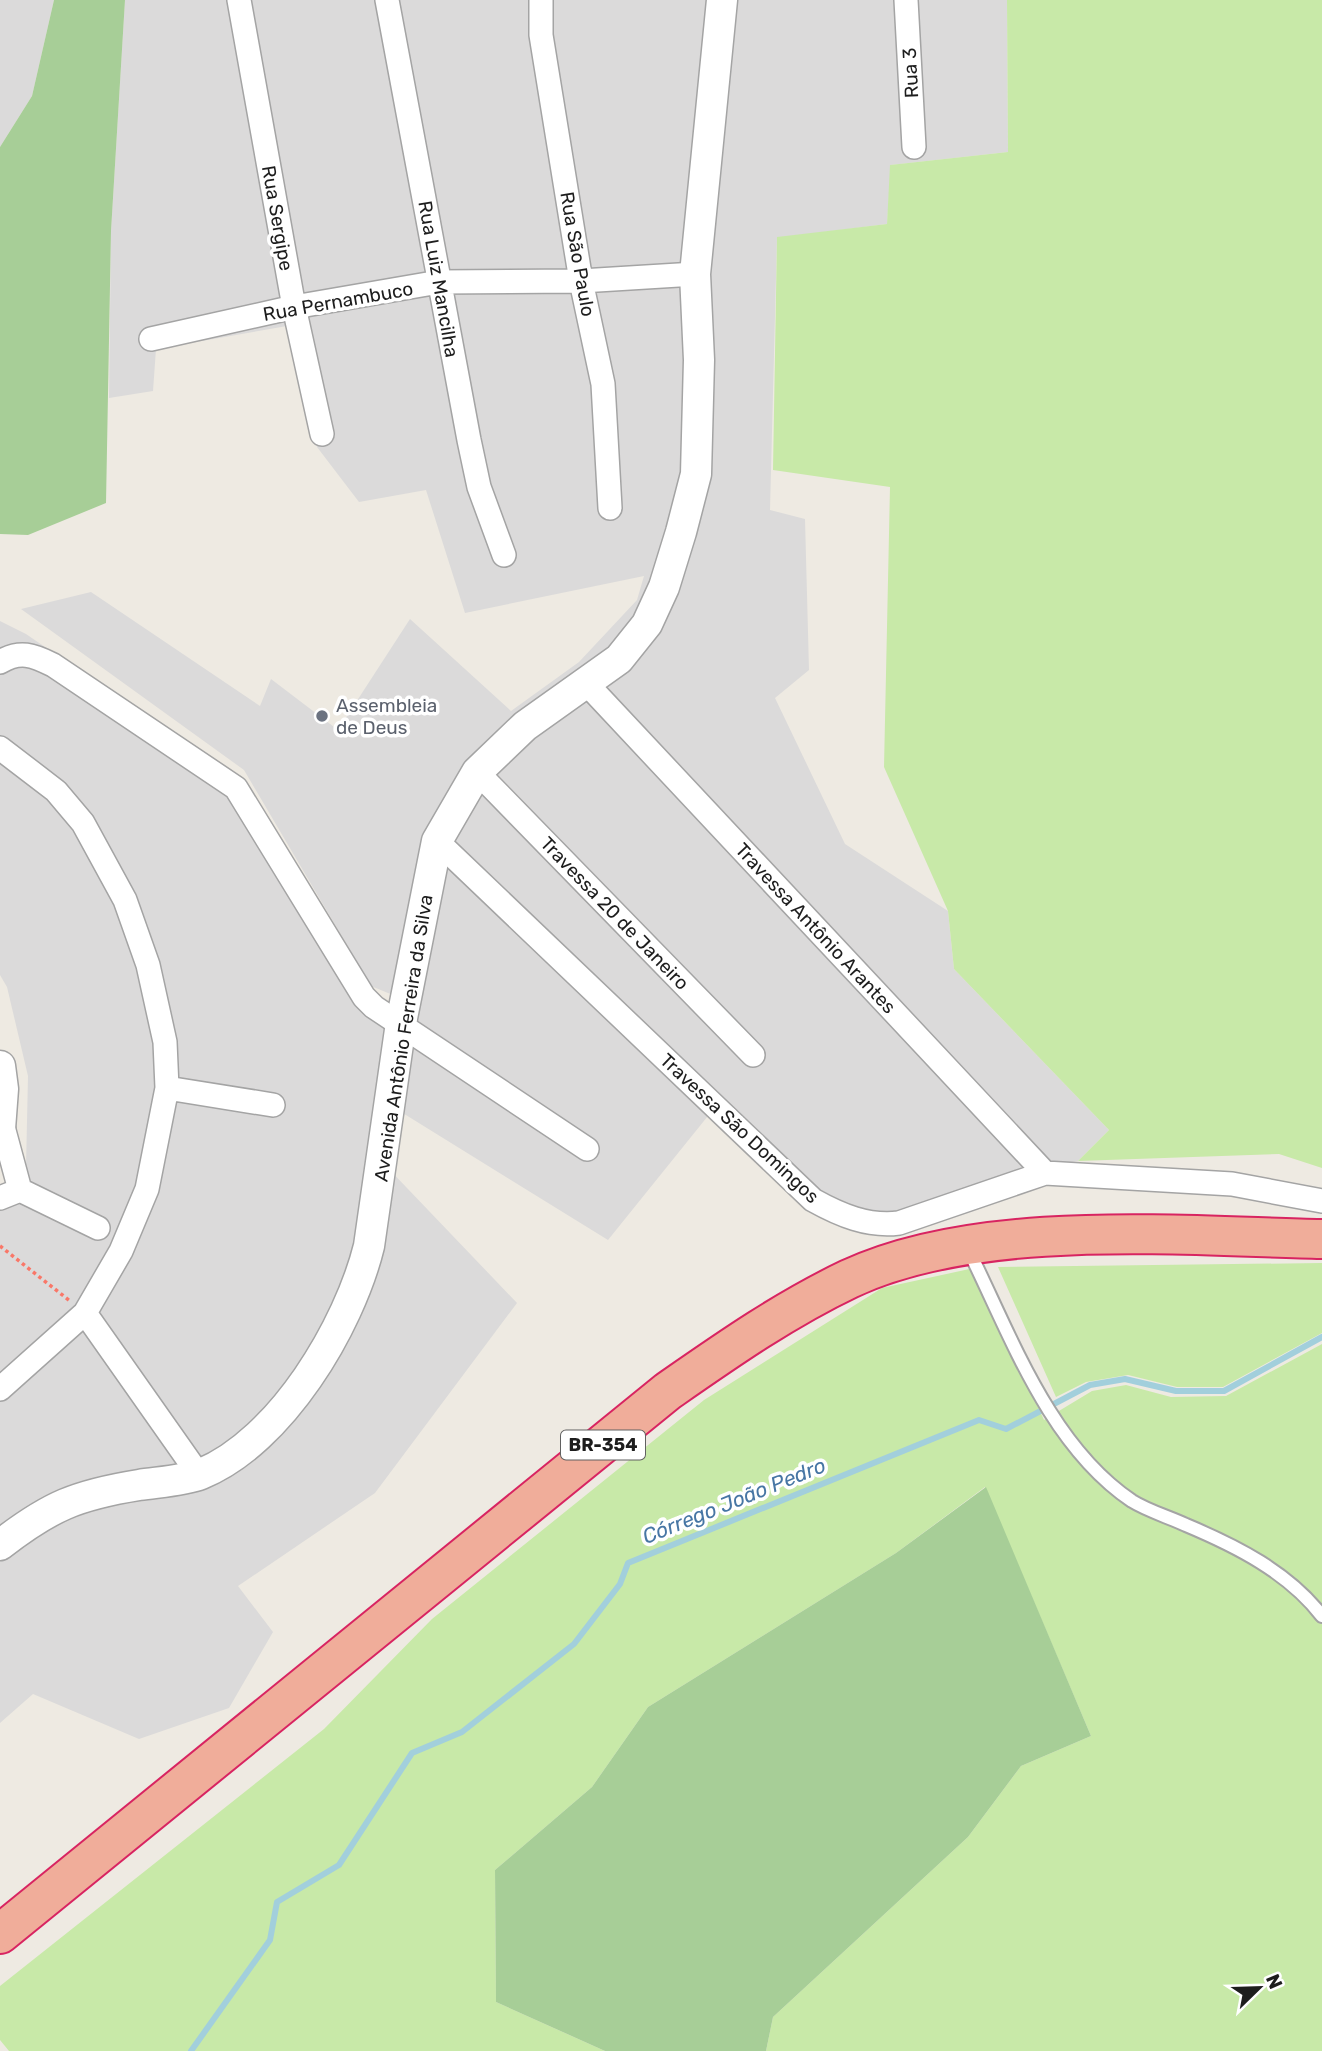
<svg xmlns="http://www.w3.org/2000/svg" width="1322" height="2051" viewBox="0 0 1322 2051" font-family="Rubik,sans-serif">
  <rect width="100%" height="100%" fill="#eeeae2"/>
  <path fill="#dbdada" d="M0,0H54L32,96L0,147Z
    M125,0H1007L1008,152L891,165L887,224L777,238L770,510L805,519L809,670L775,698L845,844L948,911L954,969L1109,1130L1078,1161L1012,1172L895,1215L828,1202L720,1101L608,1240L393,1107L385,1165L517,1303L375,1493L238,1586L273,1632L229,1708L139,1739L33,1694L0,1723V1209L26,1167L28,1076L7,987L0,975V621L26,634L240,780L367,987L407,1020L405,1000L371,986L244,770L21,609L91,592L260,706L271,679L338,730L410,619L511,711L579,662L637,600L644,576L465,613L426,490L359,502L317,447L287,326L156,349L153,391L109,398L111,231Z"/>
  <path fill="#c8e9a8" d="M1007,0H1322V1168L1279,1154L1078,1161L1109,1130L954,969L948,911L884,767L890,487L773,470L777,237L887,224L890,165L1008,152Z
    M1322,1263V1333L1223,1387H1177L1128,1375L1086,1382L1056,1397L998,1267Z
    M974,1268L1044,1420L1092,1391L1126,1385L1171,1397L1226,1396L1322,1344V2051H766L773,2017L968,1837L1021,1766L1091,1736L985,1487L896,1553L648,1707L592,1787L495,1870L496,2002L605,2051H9L0,2040V1986L324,1729L432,1619L704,1400L882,1288Z"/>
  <path fill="#a7ce97" d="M54,0H125L111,231L106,503L28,535L0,534V147L32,96Z
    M986,1487L1091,1736L1021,1766L968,1837L773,2017L766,2051H605L496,2002L495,1870L592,1787L648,1707L896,1553Z"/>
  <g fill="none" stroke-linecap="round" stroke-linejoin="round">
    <path stroke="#a2cfdc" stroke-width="6" d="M191,2051L270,1940L277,1902L339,1865L412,1753L462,1732L574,1644L620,1584L628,1563L979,1420L1006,1429L1090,1385L1125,1379L1176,1391H1224L1322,1337"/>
    <g stroke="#a4a4a4" stroke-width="16">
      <path id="service" d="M968,1249C1011,1336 1049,1445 1132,1501C1148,1511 1169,1517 1186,1525C1236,1546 1288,1572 1322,1616"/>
    </g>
    <g stroke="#a4a4a4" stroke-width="26">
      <path id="minor" d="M239,0L294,307L322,434
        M387,0L469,440L479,487L504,555
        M541,0V35L581,281L603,384L610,508
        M906,0L914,147
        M151,339L294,307L439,282L581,281L695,274
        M0,662C20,650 33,655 53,665L236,788L364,997L374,1007L587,1149
        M586,683L1045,1173
        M0,748L56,791L83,823L125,900L148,965L165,1042L167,1088L147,1189L121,1251L85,1313L0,1389
        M477,772L753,1055
        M437,841L813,1200C840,1215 868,1227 899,1223L1045,1173L1232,1184L1322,1201
        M167,1088L273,1105
        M2,1123L20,1190L98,1228
        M0,1198L20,1190
        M85,1313L199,1475"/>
    </g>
    <g stroke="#a4a4a4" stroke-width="33">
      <path id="tertiary" d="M0,1066L3,1089L0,1129
        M0,1545C50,1506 77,1495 139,1485C158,1482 183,1481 201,1474C281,1441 349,1327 369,1246L401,1023L437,841L477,772L525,726L619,659L647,624L664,587L681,532L696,474L699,360L695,274L722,0"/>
    </g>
    <g stroke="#d82461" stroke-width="42">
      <path id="trunk" d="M0,1934L668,1391C727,1350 784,1310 849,1279C979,1218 1180,1236 1322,1239"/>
    </g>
    <path stroke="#f97768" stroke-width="3.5" stroke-dasharray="3.5 3.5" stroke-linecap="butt" d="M0,1246L70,1301"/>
    <use href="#service" stroke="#fff" stroke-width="12"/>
    <use href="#minor" stroke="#fff" stroke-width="23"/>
    <use href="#tertiary" stroke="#fff" stroke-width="30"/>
    <use href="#trunk" stroke="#f0ad9a" stroke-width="38"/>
  </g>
  <circle fill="#6b7280" stroke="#fff" stroke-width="2.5" cx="322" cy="716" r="7"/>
  <g text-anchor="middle" stroke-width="7" stroke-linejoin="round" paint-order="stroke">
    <rect fill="#fff" stroke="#616161" stroke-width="2" x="561" y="1430.5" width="84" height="29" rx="5"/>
    <g font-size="18" font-weight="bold" fill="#1d1d1d">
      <text x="603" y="1451">BR-354</text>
    </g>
    <g font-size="19" fill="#1d1d1d" stroke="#fff">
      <text transform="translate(910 73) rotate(-93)" y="7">Rua 3</text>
      <text transform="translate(278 218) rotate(80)" y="7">Rua Sergipe</text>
      <text transform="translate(578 254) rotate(80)" y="7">Rua São Paulo</text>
      <text transform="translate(439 279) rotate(80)" y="7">Rua Luiz Mancilha</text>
      <text transform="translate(338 301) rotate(-10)" y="7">Rua Pernambuco</text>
      <text transform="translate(615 913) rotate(46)" y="7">Travessa 20 de Janeiro</text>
      <text transform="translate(816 928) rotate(47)" y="7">Travessa Antônio Arantes</text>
      <text transform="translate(403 1038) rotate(-81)" y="7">Avenida Antônio Ferreira da Silva</text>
      <text transform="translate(740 1128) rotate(43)" y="7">Travessa São Domingos</text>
    </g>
    <g font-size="19" fill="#5b616d" stroke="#fff" text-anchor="start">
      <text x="336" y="712">Assembleia<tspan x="336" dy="22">de Deus</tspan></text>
    </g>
    <g font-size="21" font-style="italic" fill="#4776a4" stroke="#fff">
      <text transform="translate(734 1501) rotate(-22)" y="7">Córrego João Pedro</text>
    </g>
  </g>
  <g transform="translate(1259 1988) rotate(67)" stroke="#ffffff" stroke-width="5" paint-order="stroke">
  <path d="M0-5L12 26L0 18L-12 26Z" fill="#1d1d1d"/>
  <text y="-10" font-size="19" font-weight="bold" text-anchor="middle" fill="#1d1d1d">N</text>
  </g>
</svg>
